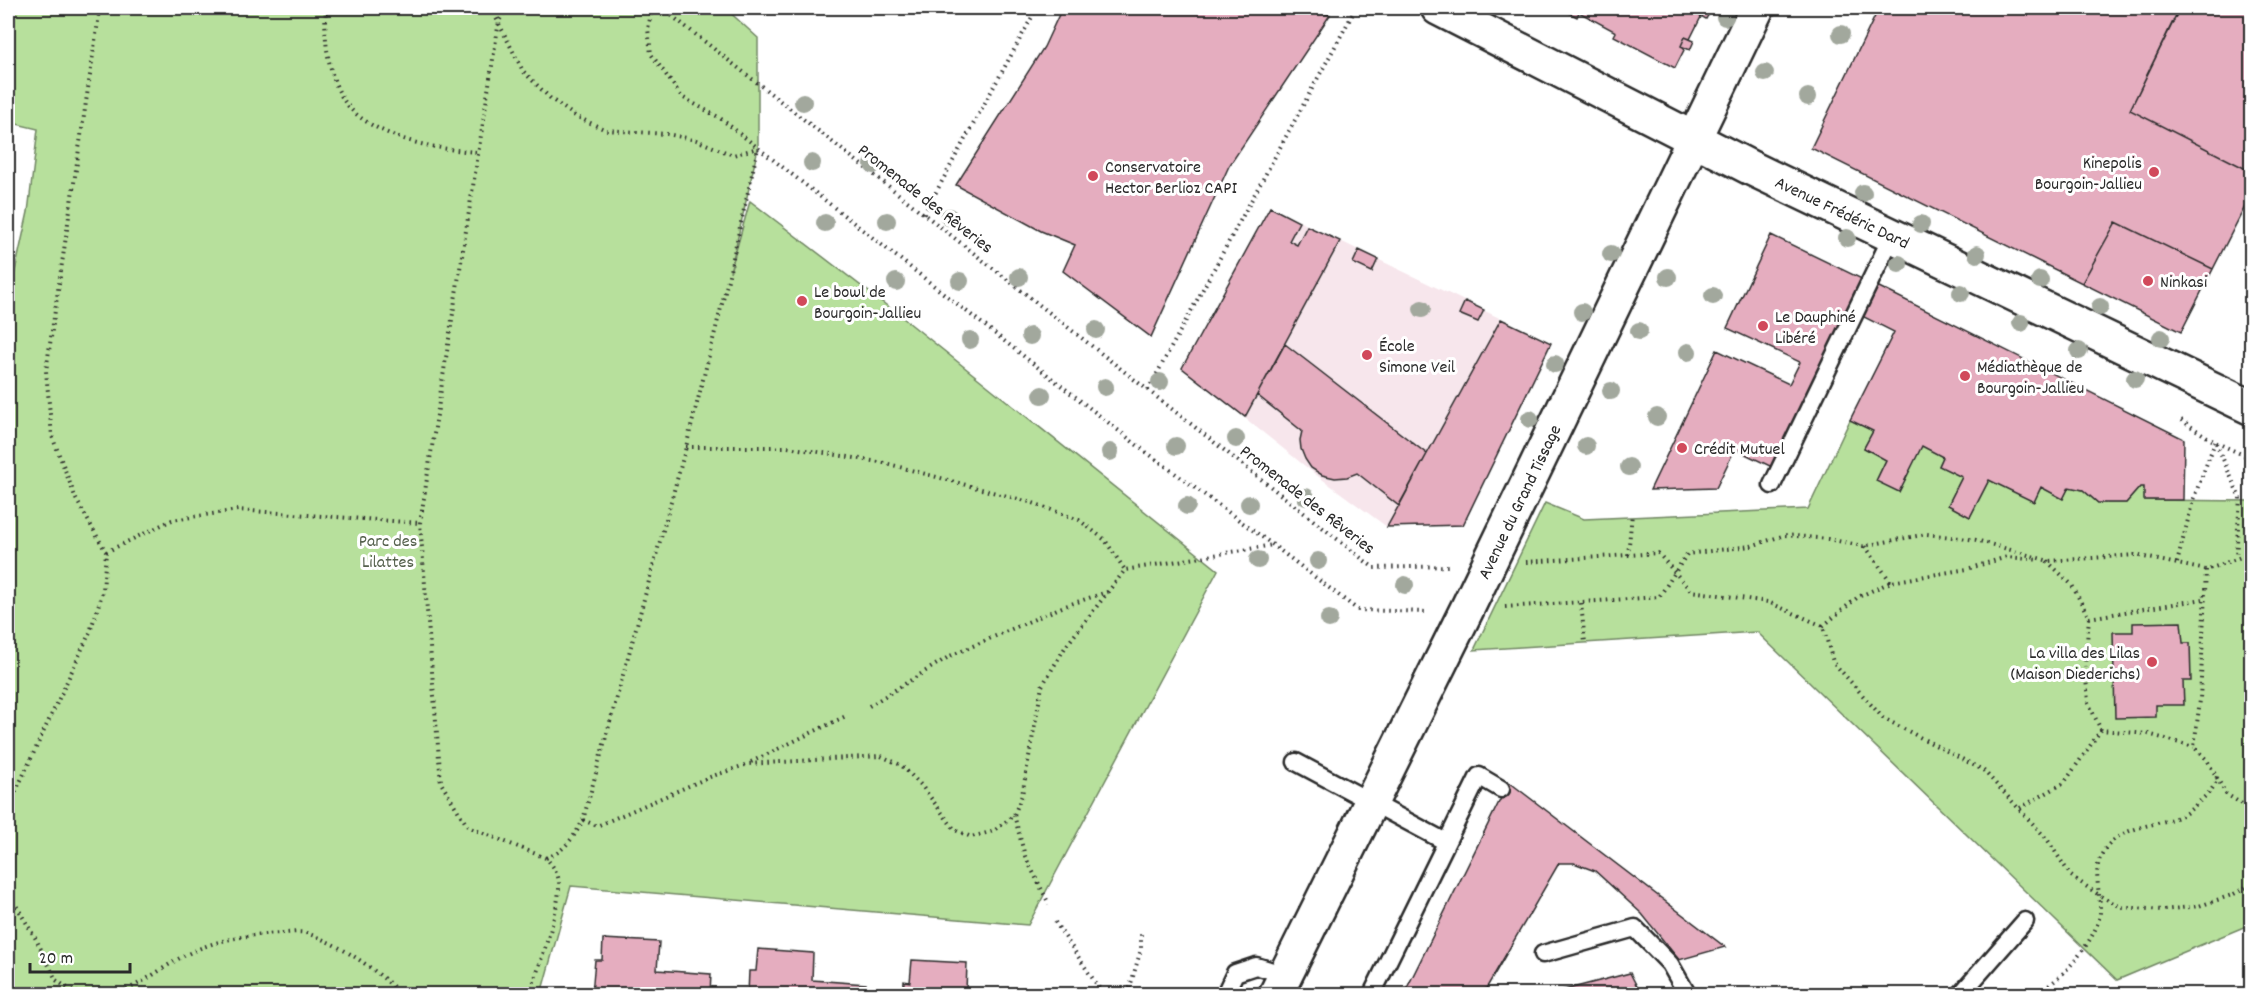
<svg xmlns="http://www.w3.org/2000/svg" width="2259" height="1002" viewBox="0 0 2259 1002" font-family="Dekko,sans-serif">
  <rect width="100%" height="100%" fill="#fff"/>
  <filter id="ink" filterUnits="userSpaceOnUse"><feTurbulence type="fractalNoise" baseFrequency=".0167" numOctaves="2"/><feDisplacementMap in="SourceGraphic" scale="12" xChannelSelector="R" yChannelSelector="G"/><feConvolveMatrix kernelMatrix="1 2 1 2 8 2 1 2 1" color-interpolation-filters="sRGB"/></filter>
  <g filter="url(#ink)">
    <path fill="#f7e6ec" d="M1270,207L1551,343L1463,525L1387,527L1315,474L1182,368Z"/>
    <path fill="#b7e09c" stroke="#718664" stroke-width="1.5" d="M8,8H725L758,38V148L730,272L750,201L903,318L1218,570L1028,925L571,886L541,994H8V303L28,212L38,129L8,122Z
      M1850,420L1873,431L1864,448L1886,460L1876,481L1922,446L1943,457L1939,466L1962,477L1948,505L1970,517L1989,480L2034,501L2041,487L2063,499L2069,487L2083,490L2098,503H2126L2140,487H2144L2145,500L2251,501V924L2117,980L1757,632L1474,650L1545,503L1584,519L1808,509Z"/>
    <path fill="#e5adbf" stroke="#2b2b2b" stroke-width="1.5" d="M1062,8H1308L1330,15L1229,166L1151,337L1063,271L1075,245L1041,231L956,185L1044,47Z
      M1559,8H1700L1697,14L1701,17L1690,39L1685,37L1681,46L1685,48L1675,68L1614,36L1616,32L1579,12L1577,17Z
      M1700,8L1711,10L1706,19L1697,14Z
      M1879,8H2165L2177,13L2130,110L2252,172V193L2213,269L2116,222L2082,283L1811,148Z
      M2178,8H2252V172L2130,110L2178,12Z
      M1685,37L1694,41L1690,50L1681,46Z
      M1270,207L1299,222L1289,241L1297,245L1307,226L1340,241L1245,417L1182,368Z
      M2116,222L2213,269L2181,332L2082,283Z
      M1771,235L1862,279L1772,467L1735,449L1716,488L1650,490L1717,350L1789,384L1800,362L1727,328Z
      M1359,250L1378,259L1372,272L1353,263Z
      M1877,286L2184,439L2183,500H2144V487H2140L2126,503H2098L2083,490L2069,487L2063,499L2041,487L2034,502L1989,480L1970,517L1948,505L1962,477L1939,466L1943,457L1922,446L1899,492L1876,481L1886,460L1864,448L1873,431L1850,420L1894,332L1862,316Z
      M1465,301L1484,310L1478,322L1459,314Z
      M1501,319L1551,343L1463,525L1387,527Z
      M1285,344L1427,454L1399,506L1357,473L1347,477L1335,478L1322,475L1311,468L1305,459L1301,449L1300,440L1302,431L1257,395Z
      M2181,622L2183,643H2190L2191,681H2183L2184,705H2156V717L2115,718L2113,632H2133V623Z
      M1509,782L1725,947L1679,960L1642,914L1595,871L1574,863H1559L1483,994H1404Z
      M603,939L659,942L657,970L711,974L710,994H592L595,960H602Z
      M758,949L813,953L812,980L866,984L865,994H748L749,971H756Z
      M912,960L967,963L966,991L1020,994H903L904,981L910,982Z
      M1630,973L1641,994H1549Z"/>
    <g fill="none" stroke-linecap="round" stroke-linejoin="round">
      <g stroke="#2b2b2b" stroke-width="21">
        <path id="service" d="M1772,485L1892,236
          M1296,762L1446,842
          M1543,954L1635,928L1670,964L1687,994
          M1225,994L1235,973L1256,966L1286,975
          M1372,994L1479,776L1501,789
          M1961,994L2025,921"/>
      </g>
      <g stroke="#2b2b2b" stroke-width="38">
        <g id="minor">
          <path id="s1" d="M1438,8L1751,168L2252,408"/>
          <path id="s2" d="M1276,994L1467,609L1757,8"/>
        </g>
      </g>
      <path stroke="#2b2b2b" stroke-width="4" stroke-dasharray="1.5 4.5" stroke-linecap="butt" d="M326,8C323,40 329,92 356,114C389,141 436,149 477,152
        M491,8L523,71L551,99L575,116L606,130L667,134L696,140L733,155L758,148
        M507,8L499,21L420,523L441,783L468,827L546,858C552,865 558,872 559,882C561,908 538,967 530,994
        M652,8L648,29L651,54L682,97L720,118L1142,449L1273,545L1358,610L1429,612
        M662,8L1374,568L1449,566
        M924,214L1037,8
        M1148,390L1356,8
        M2181,420L2215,442L2252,459
        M2216,443L2240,498L2236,557
        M686,447H788L885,463L1033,503L1079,520L1105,540L1125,570
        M1865,546L1891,582
        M106,552L172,520L238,510L420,523
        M1628,555L1632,514
        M2047,561L2072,585L2089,618L2203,599
        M1526,562L1658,553L1691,591L1768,602L1823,626L1833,662L1883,718L1983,770L2047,839L2071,876L2099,895L2121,907L2163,910L2199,906L2232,895L2252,884
        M2177,563L2193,500L2215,442
        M2206,570L2200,700L2194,747L2207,760L2226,794L2252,810
        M1581,603L1585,643
        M1505,607L1659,597L1687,554L1751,546L1785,535L1828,539L1863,546L1927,534L1976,540L2049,561L2135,555L2206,570L2252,553
        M2089,618L2085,665L2088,702L2101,730
        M1823,626L1858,597L1891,582L1967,569L2007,557L2040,560
        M869,706L950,656L1062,607L1107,592
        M751,762L846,716
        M8,808L90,632L103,591L106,552L76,499L52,436L46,371L100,8
        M2020,808L2064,783L2101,730L2148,734L2194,747
        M1014,815L1025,856L1049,904
        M583,820L597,826L707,778L748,764L881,756L901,765L921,785L955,830L971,837L994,831L1014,815L1022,795L1042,686L1066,646L1125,570L1273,545
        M546,858C564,852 575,836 583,820L686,447L727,284L758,148
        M8,898L16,905L37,941L56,980L73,992L86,994
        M1055,922L1103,994
        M109,994C135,991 159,969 182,957C212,940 248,934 283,933C290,933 299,931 306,933C342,945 374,968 401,994
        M1128,994L1141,949V931
        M2033,994C2057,987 2099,938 2100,912C2101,894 2092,871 2102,854C2117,826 2152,827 2178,817C2187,814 2193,807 2200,801C2209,793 2215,788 2217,776"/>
      <use href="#service" stroke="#fff" stroke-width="16"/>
      <use href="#minor" stroke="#fff" stroke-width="33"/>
    </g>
    <g fill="#a2a89d">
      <circle cx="1725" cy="17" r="9"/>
      <circle cx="1841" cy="34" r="9"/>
      <circle cx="1765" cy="73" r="9"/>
      <circle cx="1808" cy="97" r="9"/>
      <circle cx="803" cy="102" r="9"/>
      <circle cx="812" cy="163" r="9"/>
      <circle cx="873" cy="165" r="9"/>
      <circle cx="1863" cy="193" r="9"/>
      <circle cx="949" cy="217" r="9"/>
      <circle cx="887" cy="221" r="9"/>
      <circle cx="825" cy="223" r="9"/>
      <circle cx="1921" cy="224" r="9"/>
      <circle cx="1847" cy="238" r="9"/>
      <circle cx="1611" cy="254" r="9"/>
      <circle cx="1977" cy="254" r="9"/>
      <circle cx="1899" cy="264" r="9"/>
      <circle cx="1019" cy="277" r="9"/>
      <circle cx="1668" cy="277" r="9"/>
      <circle cx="2040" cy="280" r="9"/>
      <circle cx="960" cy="281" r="9"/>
      <circle cx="896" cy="282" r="9"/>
      <circle cx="1961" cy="293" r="9"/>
      <circle cx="1713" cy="296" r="9"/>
      <circle cx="2100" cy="307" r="9"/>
      <circle cx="1422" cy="309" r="9"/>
      <circle cx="1582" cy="312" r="9"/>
      <circle cx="2021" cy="323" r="9"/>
      <circle cx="1096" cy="330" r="9"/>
      <circle cx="1639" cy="331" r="9"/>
      <circle cx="1030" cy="336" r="9"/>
      <circle cx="2161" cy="338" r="9"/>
      <circle cx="970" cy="340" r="9"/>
      <circle cx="2079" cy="351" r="9"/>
      <circle cx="1688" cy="352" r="9"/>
      <circle cx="1555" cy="364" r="9"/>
      <circle cx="2135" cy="379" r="9"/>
      <circle cx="1160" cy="382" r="9"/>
      <circle cx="1105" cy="387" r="9"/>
      <circle cx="1611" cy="391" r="9"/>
      <circle cx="1042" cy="395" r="9"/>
      <circle cx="1657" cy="417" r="9"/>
      <circle cx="1530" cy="419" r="9"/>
      <circle cx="1236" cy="439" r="9"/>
      <circle cx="1176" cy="446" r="9"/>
      <circle cx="1586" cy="446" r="9"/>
      <circle cx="1110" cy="452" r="9"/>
      <circle cx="1629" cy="467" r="9"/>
      <circle cx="1306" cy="497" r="9"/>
      <circle cx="1249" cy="504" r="9"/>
      <circle cx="1187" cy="506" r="9"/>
      <circle cx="1258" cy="560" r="9"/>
      <circle cx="1318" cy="561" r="9"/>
      <circle cx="1405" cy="585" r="9"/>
      <circle cx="1329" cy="619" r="9"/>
    </g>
  </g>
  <g fill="#d1495b" stroke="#fff" stroke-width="2">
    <circle cx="2154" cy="172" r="6"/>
    <circle cx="1093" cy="176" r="6"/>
    <circle cx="2148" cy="281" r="6"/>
    <circle cx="802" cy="301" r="6"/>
    <circle cx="1763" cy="326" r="6"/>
    <circle cx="1367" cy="355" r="6"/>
    <circle cx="1965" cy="376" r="6"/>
    <circle cx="1682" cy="448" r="6"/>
    <circle cx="2152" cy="662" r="6"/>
  </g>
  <g text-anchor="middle" stroke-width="6" stroke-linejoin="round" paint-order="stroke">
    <g font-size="18" fill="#2b2b2b" stroke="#fff" text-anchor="start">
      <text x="2142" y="168" text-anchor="end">Kinepolis<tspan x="2142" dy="21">Bourgoin-Jallieu</tspan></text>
      <text x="1105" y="172">Conservatoire<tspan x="1105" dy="21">Hector Berlioz CAPI</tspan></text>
      <text x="2160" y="287">Ninkasi</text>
      <text x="814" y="297">Le bowl de<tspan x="814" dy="21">Bourgoin-Jallieu</tspan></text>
      <text x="1775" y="322">Le Dauphiné<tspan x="1775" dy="21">Libéré</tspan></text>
      <text x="1379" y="351">École<tspan x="1379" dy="21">Simone Veil</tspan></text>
      <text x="1977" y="372">Médiathèque de<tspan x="1977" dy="21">Bourgoin-Jallieu</tspan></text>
      <text x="1694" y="454">Crédit Mutuel</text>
      <text x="2140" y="658" text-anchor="end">La villa des Lilas<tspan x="2140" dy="21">(Maison Diederichs)</tspan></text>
    </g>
    <g font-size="18" fill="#2b2b2b" stroke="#fff">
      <text transform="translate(926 198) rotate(38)" y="6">Promenade des Rêveries</text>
      <text dy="6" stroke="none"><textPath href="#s1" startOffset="453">Avenue Frédéric Dard</textPath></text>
      <text transform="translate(1308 499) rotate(38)" y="6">Promenade des Rêveries</text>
      <text dy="6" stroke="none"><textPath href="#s2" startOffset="549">Avenue du Grand Tissage</textPath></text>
    </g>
    <g font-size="18" fill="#55614d" stroke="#fff">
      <text x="388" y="546">Parc des<tspan x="388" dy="21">Lilattes</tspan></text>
    </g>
  </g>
  <rect width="2259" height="1002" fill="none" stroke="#fff" stroke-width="30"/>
  <rect x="15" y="15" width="2229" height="972" fill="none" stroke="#2b2b2b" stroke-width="2" filter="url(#ink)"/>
  <path d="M30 963v9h100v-9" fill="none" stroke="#2b2b2b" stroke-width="3"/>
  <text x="39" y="963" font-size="18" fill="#2b2b2b" stroke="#ffffff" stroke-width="4.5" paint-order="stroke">20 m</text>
</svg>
